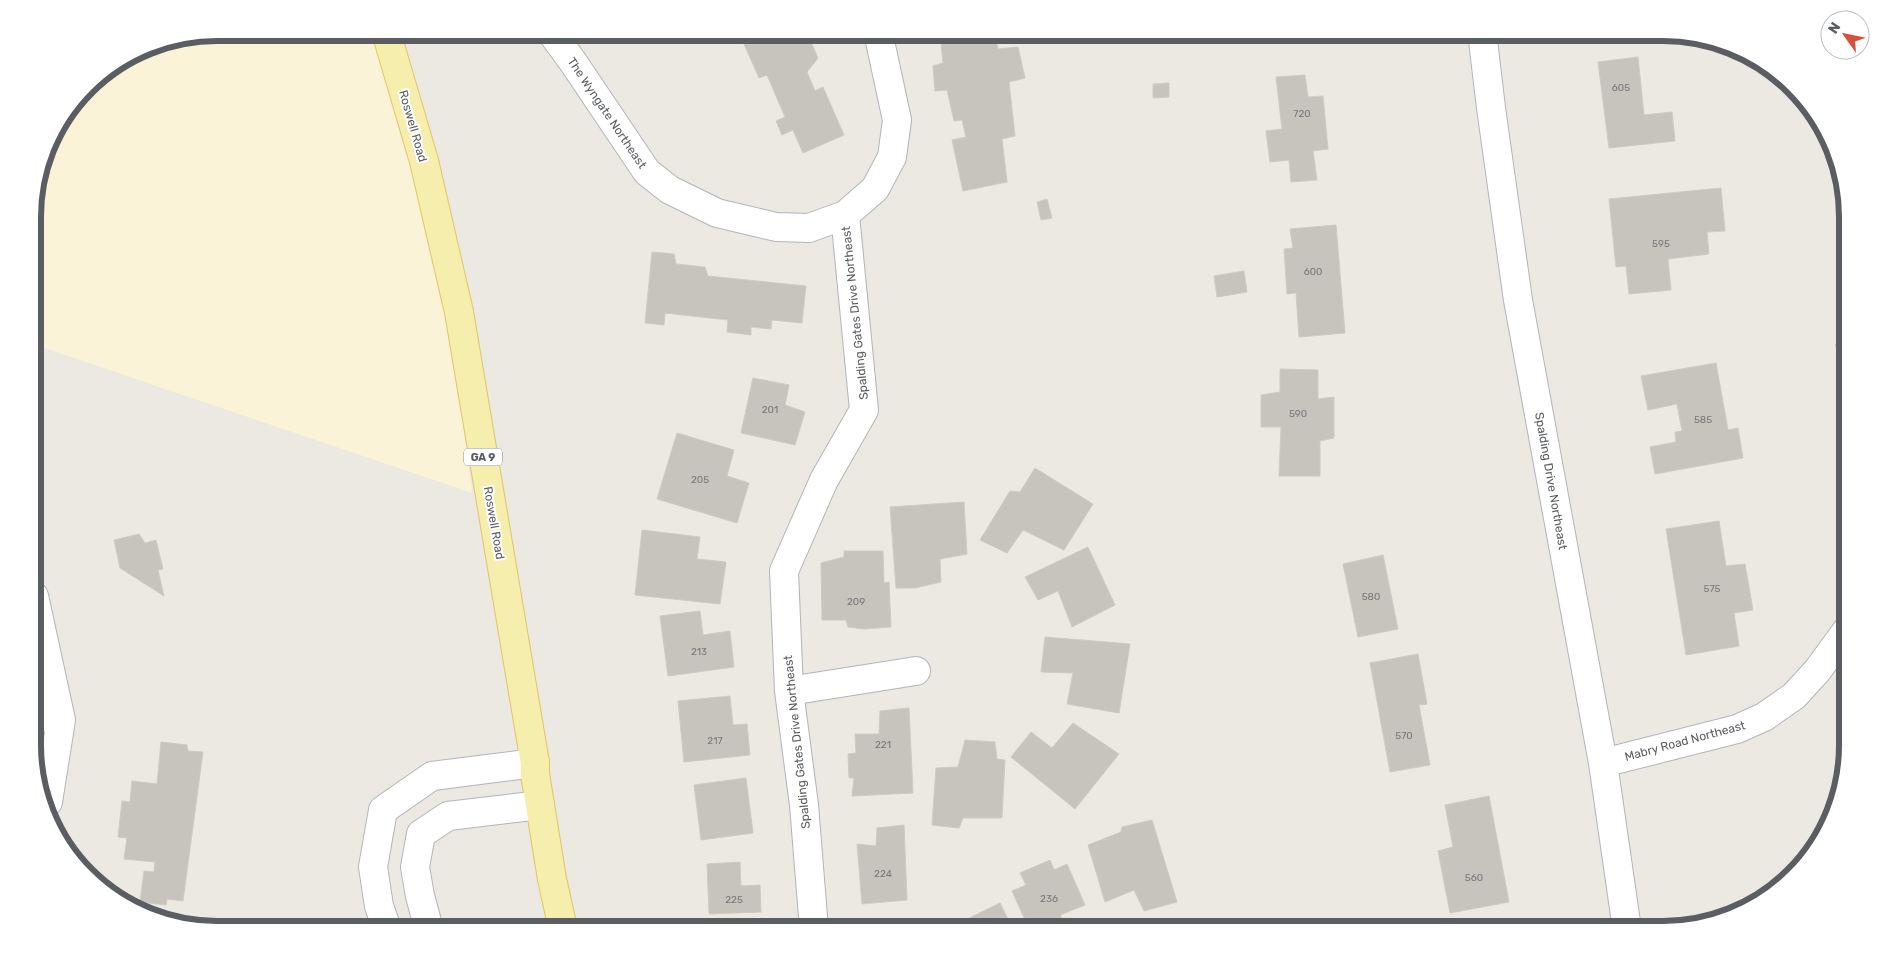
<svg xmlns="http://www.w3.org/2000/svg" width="1880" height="962" viewBox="0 0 1880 962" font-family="Rubik,sans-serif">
  <rect width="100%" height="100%" fill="#ebe9e1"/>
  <path fill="#faf3d8" d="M217,33H401L431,173L472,493L33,344V205L52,135L95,79L147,46Z"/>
  <path fill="#c7c4be" stroke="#cfcbc1" d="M770,32H817L820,38L811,42L818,58L807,72L815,91L823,87L844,135L803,153L793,130L782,135L776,121L785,117L767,75L759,78L744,44Z
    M940,32H994L998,49L1018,47L1025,78L1009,82L1015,136L1002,139L1007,182L963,191L952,140L966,137L962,120L954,121L947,90L935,91L933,66L943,63Z
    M1638,57L1644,115L1672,112L1675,141L1609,148L1598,62Z
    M1305,75L1308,97L1323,96L1328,149L1313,151L1317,180L1291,182L1289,160L1270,162L1266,131L1282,129L1276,77Z
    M1169,83V97L1153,98V84Z
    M1721,188L1725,231L1707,232L1709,254L1668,259L1671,290L1629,294L1626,266L1616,267L1609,199Z
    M1047,199L1052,218L1041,220L1037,202Z
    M1336,225L1345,333L1299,337L1296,293L1287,294L1284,249L1293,248L1290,229Z
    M652,252L674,254L676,264L705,267L708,276L806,286L802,323L772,320L771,329L751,327V335L727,332L728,320L665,313L664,325L645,323Z
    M1244,271L1247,292L1217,297L1214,276Z
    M1846,337V361L1835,345Z
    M1716,363L1728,430L1738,428L1743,458L1655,474L1650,447L1676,442L1675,432L1682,431L1677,404L1648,410L1641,376Z
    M1280,369L1318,370V399L1334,397V438L1320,441V476H1279L1281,427H1261V395L1280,392Z
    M753,378L789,385L785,405L805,412L795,445L741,433Z
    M1847,403V422L1838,407Z
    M677,433L734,450L727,476L749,483L737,523L657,499Z
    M1035,468L1093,504L1064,550L1023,530L1007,553L980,540L1010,491L1020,492Z
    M964,502L967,554L940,559L941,582L915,588H896L890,507Z
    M1719,521L1726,566L1745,564L1753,610L1734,613L1739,646L1686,655L1666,529Z
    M642,530L700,537L697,559L726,562L720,604L635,595Z
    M139,534L145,543L156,540L163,569L158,570L164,596L120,568L114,540Z
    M1088,547L1115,605L1072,627L1058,591L1038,600L1025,577Z
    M844,551H883L884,583L889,582L891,627L864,629L848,627L846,620H822L821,563L844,557Z
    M1383,555L1398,629L1358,637L1343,564Z
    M700,611L703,635L730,631L734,667L668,676L660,616Z
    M1045,637L1130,644L1119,713L1067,704L1073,673L1041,672Z
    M1418,654L1427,704L1419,705L1430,765L1390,772L1370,663Z
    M730,696L733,725L747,724L750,755L684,762L678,701Z
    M909,708L913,793L852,796L854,778H849L848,754L856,753L855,734H879L880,711Z
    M1073,723L1119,754L1075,809L1011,757L1031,732L1052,748Z
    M965,740L995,742L997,759L1005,760L1002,818H963L959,828L932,825L936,768L958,767Z
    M161,742L187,745L188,751L203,752L183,901L167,899L166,905L140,902L144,871L154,872L155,862L124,859L127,838L118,837L122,801L130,802L132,781L157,784Z
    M746,778L753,833L701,840L694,785Z
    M1489,796L1509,902L1450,913L1438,851L1453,847L1445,805Z
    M1833,809L1829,826L1813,850L1808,848Z
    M1152,820L1177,902L1144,911L1134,890L1105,902L1088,845L1121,832L1122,827Z
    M904,825L907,900L862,904L857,844L876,846L877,828Z
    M1050,860L1054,870L1067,864L1085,905L1060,915L1067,929H1029L1012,891L1026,885L1020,873Z
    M740,862L741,886L760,885L761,912L709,914L707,864Z
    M1000,903L1013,929H947Z"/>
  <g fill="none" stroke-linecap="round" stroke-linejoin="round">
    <g stroke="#b2b4b8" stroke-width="30">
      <path id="minor" d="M551,32L573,62L647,172L670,190L717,213L776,227L809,228L845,215L875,189L892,157L897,120L878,32
        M1482,32L1491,108L1518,300L1603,763L1627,929
        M34,596L61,720L48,802
        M789,691L916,671
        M34,716L61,720
        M1603,763L1737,729L1764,717L1794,696L1817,671L1847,630
        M387,929L379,906L373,867L383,810L432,776L535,763
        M429,929L420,896L415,867L421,834L448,816L540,805
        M814,929L804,805L789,691L784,571L824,480L864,410L845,215"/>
    </g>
    <g stroke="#e2c564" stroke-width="30">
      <path id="major" d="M386,32L424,161L459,312L535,763V774L552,879L563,929"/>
    </g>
    <use href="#minor" stroke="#fff" stroke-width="28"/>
    <use href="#major" stroke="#f6eeac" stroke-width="28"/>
  </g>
  <g text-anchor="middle" stroke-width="4" stroke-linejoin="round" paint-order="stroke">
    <g font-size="10" fill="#757778">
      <text x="1621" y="91">605</text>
      <text x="1302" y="117">720</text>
      <text x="1661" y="247">595</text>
      <text x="1313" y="275">600</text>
      <text x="770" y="413">201</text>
      <text x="1298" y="417">590</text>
      <text x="1703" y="423">585</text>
      <text x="700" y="483">205</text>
      <text x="1712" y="592">575</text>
      <text x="1371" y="600">580</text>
      <text x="856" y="605">209</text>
      <text x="699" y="655">213</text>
      <text x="1404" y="739">570</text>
      <text x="715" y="744">217</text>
      <text x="883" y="748">221</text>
      <text x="883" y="877">224</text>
      <text x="1474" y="881">560</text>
      <text x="1049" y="902">236</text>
      <text x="734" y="903">225</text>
    </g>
    <rect fill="#fff" stroke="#8c8e90" stroke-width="1" x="464" y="448.5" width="38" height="17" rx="4"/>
    <g font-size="11" font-weight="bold" fill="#5a5d61">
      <text x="483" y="461">GA 9</text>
    </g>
    <g font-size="12" fill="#5a5d61" stroke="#fff">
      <text transform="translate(607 113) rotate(56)" y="4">The Wyngate Northeast</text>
      <text transform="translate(413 126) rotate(74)" y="4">Roswell Road</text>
      <text transform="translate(855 313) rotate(-96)" y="4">Spalding Gates Drive Northeast</text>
      <text transform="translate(1551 481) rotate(80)" y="4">Spalding Drive Northeast</text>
      <text transform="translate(494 523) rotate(80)" y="4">Roswell Road</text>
      <text transform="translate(1685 741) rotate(-15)" y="4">Mabry Road Northeast</text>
      <text transform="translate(797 742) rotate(-96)" y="4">Spalding Gates Drive Northeast</text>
    </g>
  </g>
  <path d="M0 0H1880V962H0ZM217 41H1663A176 176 0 0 1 1839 217V745A176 176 0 0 1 1663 921H217A176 176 0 0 1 41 745V217A176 176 0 0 1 217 41Z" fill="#fff" fill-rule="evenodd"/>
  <path fill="none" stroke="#5a5d61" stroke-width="6" d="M217 41H1663A176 176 0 0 1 1839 217V745A176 176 0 0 1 1663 921H217A176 176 0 0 1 41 745V217A176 176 0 0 1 217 41Z"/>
  <g transform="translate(1845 35) rotate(303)"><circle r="24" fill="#ffffff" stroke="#bdbec0"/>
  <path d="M0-4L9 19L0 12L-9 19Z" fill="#d6503c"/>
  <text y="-8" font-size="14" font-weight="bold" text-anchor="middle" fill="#5a5d61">N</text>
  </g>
</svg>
